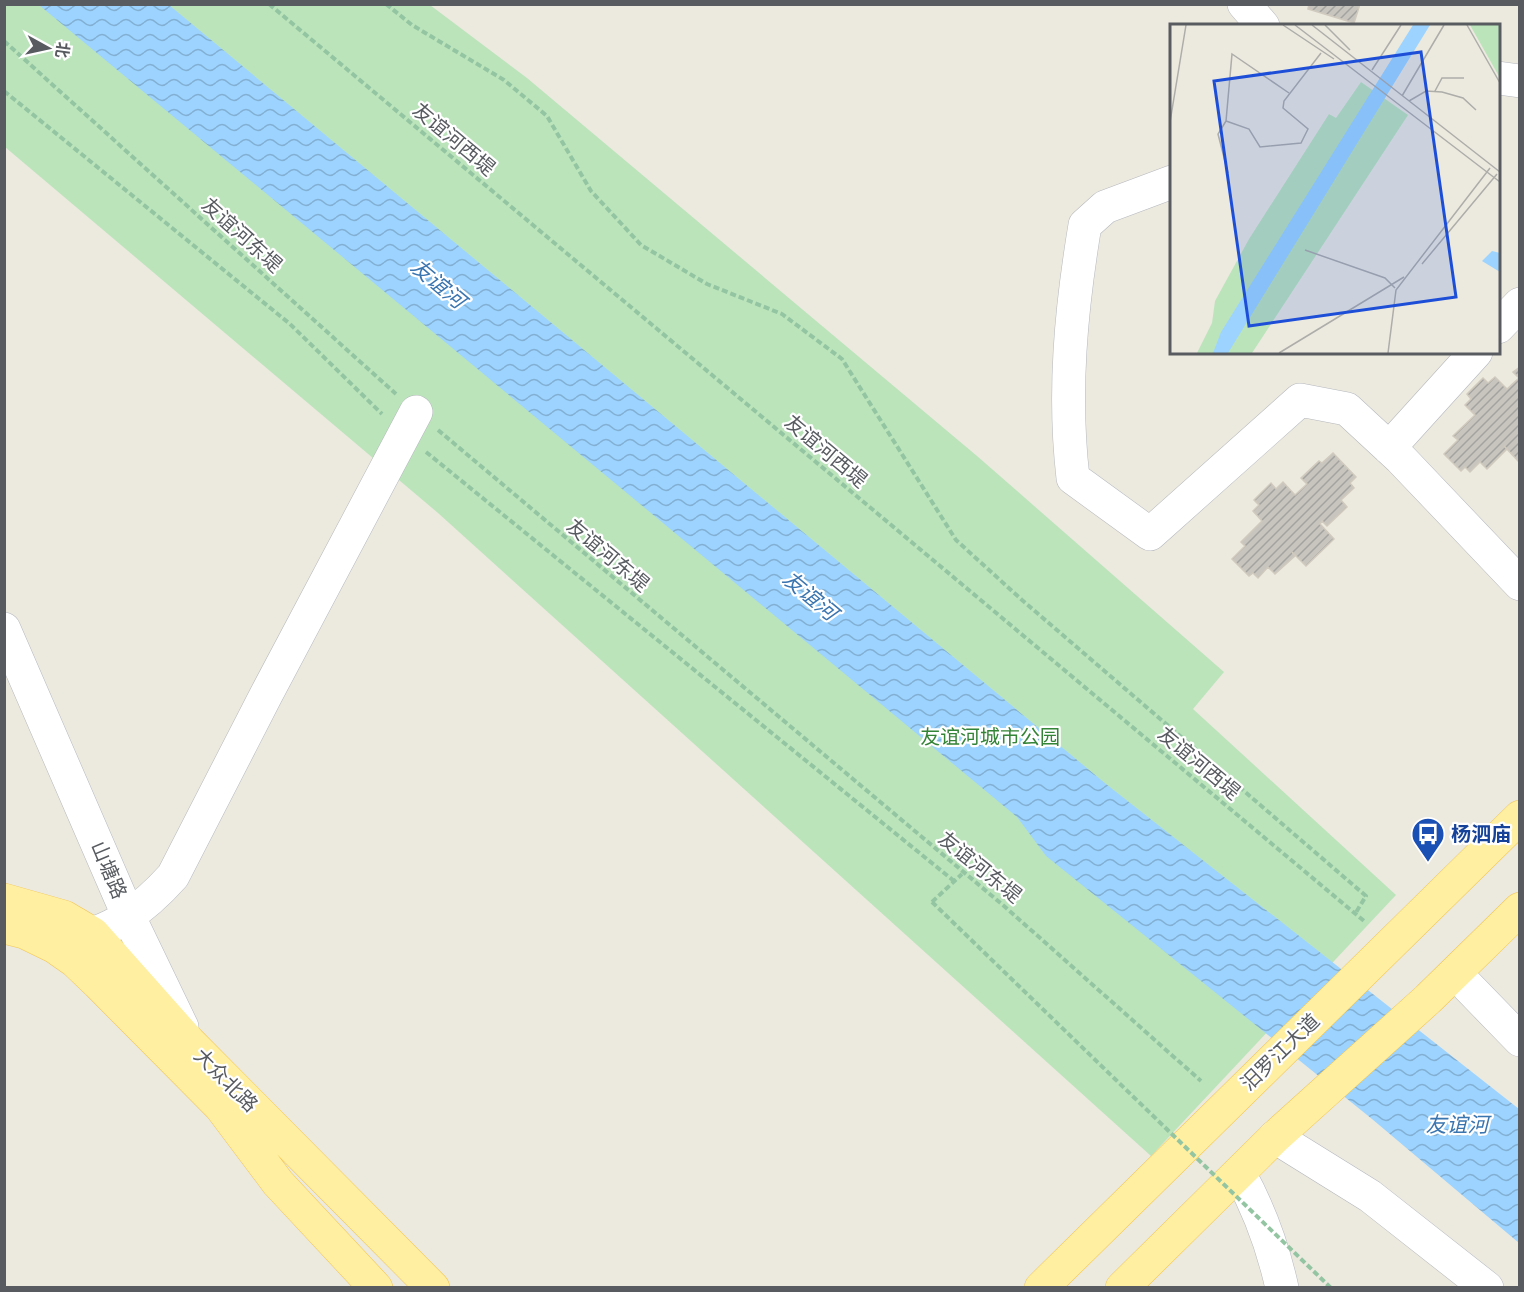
<svg xmlns="http://www.w3.org/2000/svg" width="1524" height="1292" viewBox="0 0 1524 1292" font-family="Karla,'Noto Sans SC',sans-serif">
  <defs>
    <pattern id="water-waves" width="16" height="10" patternUnits="userSpaceOnUse" patternTransform="scale(1.5)"><rect width="16" height="10" fill="#9cd4ff"/><path d="M0 5q4-4 8 0t8 0" fill="none" stroke="#82afd2"/></pattern>
    <pattern id="building-hatch" width="6" height="6" patternUnits="userSpaceOnUse" patternTransform="scale(1.5)"><rect width="6" height="6" fill="#c8c5bf"/><path d="M-1 1l2-2M0 6l6-6M5 7l2-2" fill="none" stroke="#a5a39f"/></pattern>
  </defs>
  <rect width="100%" height="100%" fill="#ece9df"/>
  <path fill="#bbe4bb" d="M5,5H430L527,78L977,456L1224,672L1193,709L1396,895L1151,1156L438,513L5,147Z"/>
  <path fill="url(#water-waves)" d="M39,5H169L1106,784L1519,1109V1243L1372,1119L1046,856L1017,817Z"/>
  <path fill="url(#building-hatch)" stroke="#d0cabe" stroke-width="1.5" d="M1309,4H1360L1354,23L1308,9Z
    M1520,367V459L1518,461L1504,446L1507,449L1487,469L1480,462L1470,472L1465,467L1461,471L1444,454L1458,440L1453,436L1475,415L1465,405L1471,399L1467,394L1483,378L1488,383L1495,377L1507,389L1519,378L1513,372Z
    M1333,453L1356,477L1350,483L1354,488L1341,500L1347,507L1327,526L1322,521L1320,524L1334,539L1306,566L1292,552L1295,556L1275,574L1268,567L1258,578L1253,573L1249,576L1232,559L1245,546L1241,542L1262,521L1253,511L1259,505L1254,500L1271,483L1276,489L1283,482L1295,495L1307,484L1301,478L1319,461L1322,463Z"/>
  <g fill="none" stroke-linecap="round" stroke-linejoin="round">
    <g stroke="#b5b8bd" stroke-width="34">
      <path id="minor" d="M1244,4L1263,26
        M1498,78L1520,81
        M1172,182L1105,207L1085,225C1071,309 1063,393 1073,478L1150,534L1300,400L1347,409L1401,459L1520,584
        M1498,327L1520,304
        M1389,448L1476,352
        M4,629L128,915L182,1027
        M65,937C107,939 147,905 173,876L266,695L416,412
        M1455,973L1520,1040
        M1275,1137L1370,1196L1487,1288
        M1239,1173C1259,1209 1273,1247 1282,1288"/>
    </g>
    <g stroke="#f2c452" stroke-width="34">
      <path id="major" d="M4,900L64,917L93,934L189,1042L433,1288
        M4,927L24,932L55,947L75,961L98,983L221,1107L278,1183L376,1288
        M1041,1288L1520,817
        M1122,1288L1275,1137L1428,999L1520,909"/>
    </g>
    <path stroke="#94c5a2" stroke-width="4" stroke-dasharray="6 3" stroke-linecap="butt" d="M269,4L1364,921
      M386,4L412,25L504,80L547,116L591,191L641,245L707,284L782,314L842,359L956,540L1022,600L1366,896L1355,914
      M4,41L396,394
      M4,91L290,324L382,414
      M438,430L1004,906L1201,1081
      M426,452L954,881
      M932,902L962,874"/>
    <use href="#minor" stroke="#fff" stroke-width="33"/>
    <use href="#major" stroke="#ffefa1" stroke-width="33"/>
    <path stroke="#94c5a2" stroke-width="4" stroke-dasharray="6 3" stroke-linecap="butt" d="M932,902L1331,1288"/>
  </g>
  <defs>
    <g id="bus-pin" transform="scale(1.725)"><path d="M0 17L-7.5 6A9.5 9.5 0 1 1 7.5 6Z" fill="#1a4fb4" stroke="#fff"/><path d="M-5-6H5V4H4V6H2V4H-2V6H-4V4H-5ZM-3.5-4V0h7V-4ZM-3.5 1.2v1.5H-2V1.2ZM2 1.2v1.5H3.5V1.2Z" fill="#fff"/></g>
  </defs>
  <g fill-rule="evenodd">
    <use href="#bus-pin" x="1428" y="834"/>
  </g>
  <g text-anchor="middle" stroke-width="4.5" stroke-linejoin="round" paint-order="stroke">
    <g font-size="20" fill="#585c61" stroke="#fff">
      <text transform="translate(454 139) rotate(40)" y="7">友谊河西堤</text>
      <text transform="translate(242 235) rotate(42)" y="7">友谊河东堤</text>
      <text transform="translate(826 451) rotate(40)" y="7">友谊河西堤</text>
      <text transform="translate(608 555) rotate(40)" y="7">友谊河东堤</text>
      <text transform="translate(1199 763) rotate(40)" y="7">友谊河西堤</text>
      <text transform="translate(980 867) rotate(39)" y="7">友谊河东堤</text>
      <text transform="translate(109 870) rotate(67)" y="7">山塘路</text>
      <text transform="translate(1280 1052) rotate(-44)" y="7">汨罗江大道</text>
      <text transform="translate(226 1080) rotate(45)" y="7">大众北路</text>
    </g>
    <g font-size="20" fill="#348437" stroke="#fff">
      <text x="990" y="744">友谊河城市公园</text>
    </g>
    <g font-size="20" font-weight="bold" fill="#164399" stroke="#fff" text-anchor="start">
      <text x="1451" y="841">杨泗庙</text>
    </g>
    <g font-size="21" font-style="italic" fill="#3a75b0" stroke="#fff">
      <text transform="translate(438 284) rotate(40)" y="7">友谊河</text>
      <text transform="translate(810 596) rotate(40)" y="7">友谊河</text>
      <text x="1457" y="1132">友谊河</text>
    </g>
  </g>
  <g transform="translate(1170 24)">
    <rect width="330" height="330" fill="#ece9df"/>
    <path d="M300,1H330V54ZM191,58L238,91L82,329H27L42,299L45,277L79,215L159,90L166,94Z" fill="#bbe4bb"/>
    <path d="M243,1H260L58,329H43L51,308ZM322,227L330,229V248L312,237Z" fill="#9cd4ff"/>
    <path fill="none" stroke="#adada9" stroke-width="1.5" d="M113,1L164,35M125,1L330,158M142,1L330,148M155,1L180,26M297,1L330,59M202,46L231,1M265,67L272,54H294M232,72L274,1M239,77L256,67L272,68L293,74L306,86M56,97L62,30L119,69M0,98L16,1M58,149L48,110L56,97L79,105L90,123L131,119L138,105L113,84L114,77L151,29M135,226L215,254L225,264M252,240L327,150M109,329L234,253M218,329L226,266L320,144"/>
    <path fill="#1d4ed8" fill-opacity="0.15" stroke="#1d4ed8" stroke-width="3" d="M251,28L286,273L79,302L44,57Z"/>
    <rect width="330" height="330" fill="none" stroke="#585c61" stroke-width="3"/>
  </g>
  <rect width="1524" height="1292" fill="none" stroke="#585c61" stroke-width="12"/>
  <g transform="translate(48 48) rotate(98)" stroke="#ffffff" stroke-width="4.5" paint-order="stroke">
  <path d="M0-4.5L10 22L0 15L-10 22Z" fill="#585c61"/>
  <text y="-9" font-size="16" font-weight="bold" text-anchor="middle" fill="#585c61">北</text>
  </g>
</svg>
